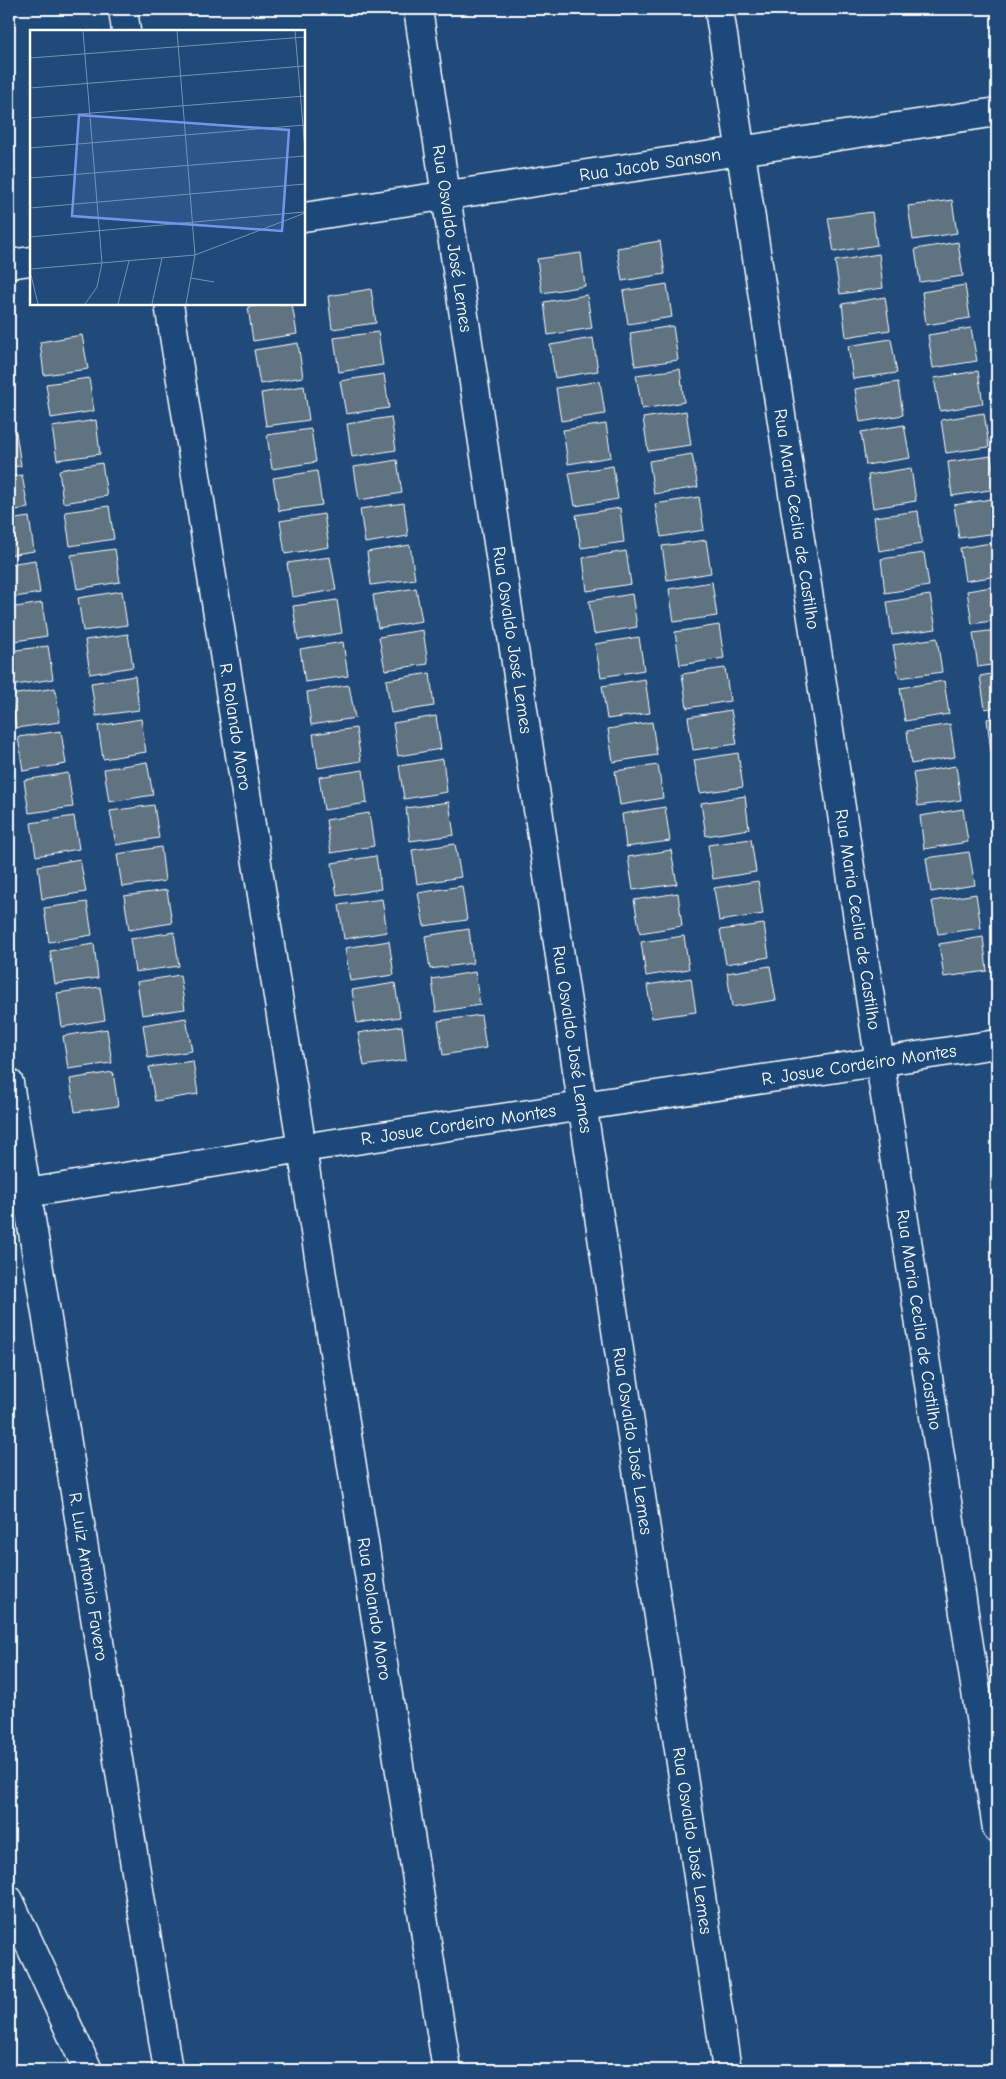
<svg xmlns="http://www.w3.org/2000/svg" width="1006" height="2079" viewBox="0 0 1006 2079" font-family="'Comic Neue',sans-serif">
  <rect width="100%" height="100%" fill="#1f4a7a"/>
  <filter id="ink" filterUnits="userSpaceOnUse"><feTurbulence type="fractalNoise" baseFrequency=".02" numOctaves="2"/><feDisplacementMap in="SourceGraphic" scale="10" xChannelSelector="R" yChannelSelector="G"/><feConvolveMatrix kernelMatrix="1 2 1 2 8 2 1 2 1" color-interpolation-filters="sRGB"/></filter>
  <g filter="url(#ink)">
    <path fill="#607381" stroke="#fff" d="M952,200L957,233L913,240L908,206Z
      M872,212L877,245L834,252L828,218Z
      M660,241L665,274L622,281L617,248Z
      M958,242L963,276L920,282L915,249Z
      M581,253L585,286L542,293L537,259Z
      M879,254L883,288L840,294L835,261Z
      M667,284L672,317L628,324L623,291Z
      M965,285L970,318L926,325L922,292Z
      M371,289L376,323L332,329L328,296Z
      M587,295L592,328L548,335L544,302Z
      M885,297L890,330L846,337L842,304Z
      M271,304H292L297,334L253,341L248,307Z
      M673,326L678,360L635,366L630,333Z
      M971,328L977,361L933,368L928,335Z
      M378,332L383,365L339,372L334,338Z
      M82,335L88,369L44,375L40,342Z
      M593,338L598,371L555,378L550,345Z
      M891,339L897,373L853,379L848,346Z
      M298,343L303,377L260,384L254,350Z
      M680,369L684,402L642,409L636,375Z
      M978,371L983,404L940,411L934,378Z
      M384,374L389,408L346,414L340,381Z
      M89,378L94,411L51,418L46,384Z
      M600,381L605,414L561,421L556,388Z
      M898,382L903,415L860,422L855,389Z
      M304,386L309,420L266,426L261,393Z
      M9,389L14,423L9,424Z
      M686,411L691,445L648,451L643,418Z
      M984,413L989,447L946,453L941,420Z
      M391,417L396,450L352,457L347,424Z
      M96,420L100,454L57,460L52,427Z
      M606,424L611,457L568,464L563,430Z
      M904,425L910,458L866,465L861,432Z
      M311,429L316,462L272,469L267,435Z
      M16,432L21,466L9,467V433Z
      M692,454L698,487L654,494L649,461Z
      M991,456L996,489L952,496L948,462Z
      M397,460L402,493L359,500L354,467Z
      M102,463L107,496L63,503L59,470Z
      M613,466L618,499L575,506L569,473Z
      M911,468L916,501L873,508L868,475Z
      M317,471L322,505L279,511L273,478Z
      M22,475L28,508L9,511V477Z
      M699,497L704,530L661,537L655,504Z
      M997,498V533L959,538L954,505Z
      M404,503L408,536L365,543L360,509Z
      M109,506L114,539L70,546L65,512Z
      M620,508L624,542L581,548L576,515Z
      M918,511L922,544L879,551L874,517Z
      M324,514L329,547L285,554L280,521Z
      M29,517L34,551L9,555V520Z
      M706,540L711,573L667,580L662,546Z
      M997,542V576L965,581L960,548Z
      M410,545L415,579L371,585L367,552Z
      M115,549L120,582L77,589L71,555Z
      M626,551L631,584L587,591L583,558Z
      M924,553L929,586L885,593L881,559Z
      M330,557L336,590L292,597L287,563Z
      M35,560L40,593L9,598V564Z
      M712,582L717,616L674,622L669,589Z
      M997,586V620L972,624L967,591Z
      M416,588L422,621L378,628L373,595Z
      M122,591L127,625L83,631L78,598Z
      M632,594L637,627L594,634L589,601Z
      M930,595L936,629L892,635L887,602Z
      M337,600L342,633L298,640L293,606Z
      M42,603L47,636L9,642V608Z
      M719,625L724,658L680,665L675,632Z
      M423,630L428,664L385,670L379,637Z
      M997,630V664L978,667L973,633Z
      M128,634L133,667L90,674L85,640Z
      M639,637L644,670L601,677L595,644Z
      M937,638L942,672L899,678L893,645Z
      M343,642L348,676L305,682L300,649Z
      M48,646L53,679L10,686L9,651Z
      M725,668L730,701L687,708L682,674Z
      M430,673L434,706L391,713L386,680Z
      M997,673V707L985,709L980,676Z
      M135,676L139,710L96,716L91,683Z
      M645,679L650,713L607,719L602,686Z
      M944,681L949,714L905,721L900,688Z
      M349,685L355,718L311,725L307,692Z
      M55,688L60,722L16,728L11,695Z
      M731,710L737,744L693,750L688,717Z
      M436,716L441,749L398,756L393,723Z
      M997,717V751L991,752L987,719Z
      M141,719L146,752L103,759L98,726Z
      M652,722L657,755L613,762L608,729Z
      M950,724L955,757L911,764L907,731Z
      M356,728L361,761L318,768L313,734Z
      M61,731L66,764L23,771L18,737Z
      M738,753L743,787L700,793L694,760Z
      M443,759L447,792L404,799L399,766Z
      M993,761H997V791Z
      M147,762L153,795L109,802L104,769Z
      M658,765L663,798L620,805L615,771Z
      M956,766L961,800L918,806L913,773Z
      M363,770L367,803L324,810L319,777Z
      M68,773L73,807L29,813L24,780Z
      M745,796L749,829L706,836L701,803Z
      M449,802L454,835L410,841L406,808Z
      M154,805L159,838L116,845L110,811Z
      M665,807L670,841L626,847L622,814Z
      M963,809L968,842L924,849L920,816Z
      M369,813L374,846L331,853L326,820Z
      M74,816L79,849L36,856L31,823Z
      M751,839L756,872L713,879L708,845Z
      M455,844L461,877L417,884L412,850Z
      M161,847L165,881L122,887L117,854Z
      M671,850L677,884L633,890L628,857Z
      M969,852L975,885L931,892L926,858Z
      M376,856L381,889L337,896L332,863Z
      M80,859L86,892L42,899L38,866Z
      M758,881L763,914L719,921L714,888Z
      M462,886L467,920L424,926L418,893Z
      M167,890L172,923L129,930L124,896Z
      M678,893L682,926L640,933L634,900Z
      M976,894L981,928L938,934L932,901Z
      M382,899L387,932L344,939L339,905Z
      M87,902L92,935L49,942L44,908Z
      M764,924L769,957L726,964L720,930Z
      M469,929L473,963L430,969L425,936Z
      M174,932L179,966L135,972L130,939Z
      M684,936L689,969L646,976L641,942Z
      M983,937L987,971L944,977L939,944Z
      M389,941L394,975L350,981L345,948Z
      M94,944L98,978L55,984L50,951Z
      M770,966L776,1000L732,1007L727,973Z
      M475,972L480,1005L436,1012L432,979Z
      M180,975L185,1009L142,1015L137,982Z
      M691,978L696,1012L652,1018L647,985Z
      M395,983L400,1017L357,1023L352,990Z
      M100,987L105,1020L62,1027L57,993Z
      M481,1015L486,1048L443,1055L438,1021Z
      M186,1018L192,1051L148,1058L143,1025Z
      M402,1026L406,1060L364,1066L358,1033Z
      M107,1029L112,1063L68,1069L63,1036Z
      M193,1061L198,1094L155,1101L149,1067Z
      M113,1072L118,1106L75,1112L70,1079Z"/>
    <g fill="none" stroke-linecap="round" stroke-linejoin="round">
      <g stroke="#fff" stroke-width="31">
        <g id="street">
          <path d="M123,9L126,31"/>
          <path id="s1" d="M418,9L727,2070"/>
          <path id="s2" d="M719,9L997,1829"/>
          <path id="s3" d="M304,217L997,112"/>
          <path d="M9,264L31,261"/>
          <path id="s4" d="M169,304L447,2070"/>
          <path id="s5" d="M9,1083L168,2070"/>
          <path id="s6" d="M9,1196L302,1148L997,1044"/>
          <path d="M9,1900L88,2070"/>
        </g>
      </g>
      <use href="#street" stroke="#1f4a7a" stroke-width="28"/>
    </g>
  </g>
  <g text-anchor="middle" stroke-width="5" stroke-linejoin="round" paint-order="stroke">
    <g font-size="18" fill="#fff" stroke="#1f4a7a">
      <text dy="6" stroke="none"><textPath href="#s3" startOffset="350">Rua Jacob Sanson</textPath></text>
      <text dy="6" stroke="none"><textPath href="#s1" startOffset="232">Rua Osvaldo José Lemes</textPath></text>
      <text dy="6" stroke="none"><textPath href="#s2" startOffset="516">Rua Maria Ceclia de Castilho</textPath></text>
      <text dy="6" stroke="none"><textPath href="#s1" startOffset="638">Rua Osvaldo José Lemes</textPath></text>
      <text dy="6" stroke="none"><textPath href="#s4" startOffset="428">R. Rolando Moro</textPath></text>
      <text dy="6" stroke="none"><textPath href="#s2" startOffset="921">Rua Maria Ceclia de Castilho</textPath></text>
      <text dy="6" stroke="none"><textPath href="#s1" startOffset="1042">Rua Osvaldo José Lemes</textPath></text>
      <text dy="6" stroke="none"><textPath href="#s6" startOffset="860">R. Josue Cordeiro Montes</textPath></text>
      <text dy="6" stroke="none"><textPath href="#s6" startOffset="455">R. Josue Cordeiro Montes</textPath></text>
      <text dy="6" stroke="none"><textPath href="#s2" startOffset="1326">Rua Maria Ceclia de Castilho</textPath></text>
      <text dy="6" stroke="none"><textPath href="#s1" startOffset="1448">Rua Osvaldo José Lemes</textPath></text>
      <text dy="6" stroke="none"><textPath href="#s5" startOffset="500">R. Luiz Antonio Favero</textPath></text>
      <text dy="6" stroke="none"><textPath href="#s4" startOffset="1321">Rua Rolando Moro</textPath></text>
      <text dy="6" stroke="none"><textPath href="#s1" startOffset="1852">Rua Osvaldo José Lemes</textPath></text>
    </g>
  </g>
  <g transform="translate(30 30)">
    <rect width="275" height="275" fill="#1f4a7a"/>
    <path fill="none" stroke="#7992af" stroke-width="1" d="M53,1L72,233L67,257L55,274M147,1L165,225L156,274M265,1L275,120M0,28L275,7M0,58L275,36M0,88L275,66M0,118L275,95M0,148L275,126M0,178L275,154M0,207L274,182M0,239L165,225L275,183M0,241L8,274M161,248L184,252M88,274L99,231M122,274L132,228"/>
    <path fill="#7795e8" fill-opacity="0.15" stroke="#7795e8" stroke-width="2.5" d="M49,85L259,100L252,201L42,186Z"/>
    <rect width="275" height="275" fill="none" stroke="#fff" stroke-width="2.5"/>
  </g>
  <rect width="1006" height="2079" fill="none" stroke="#1f4a7a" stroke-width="30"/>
  <rect x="15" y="15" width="976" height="2049" fill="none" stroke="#fff" stroke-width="2" filter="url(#ink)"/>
</svg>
